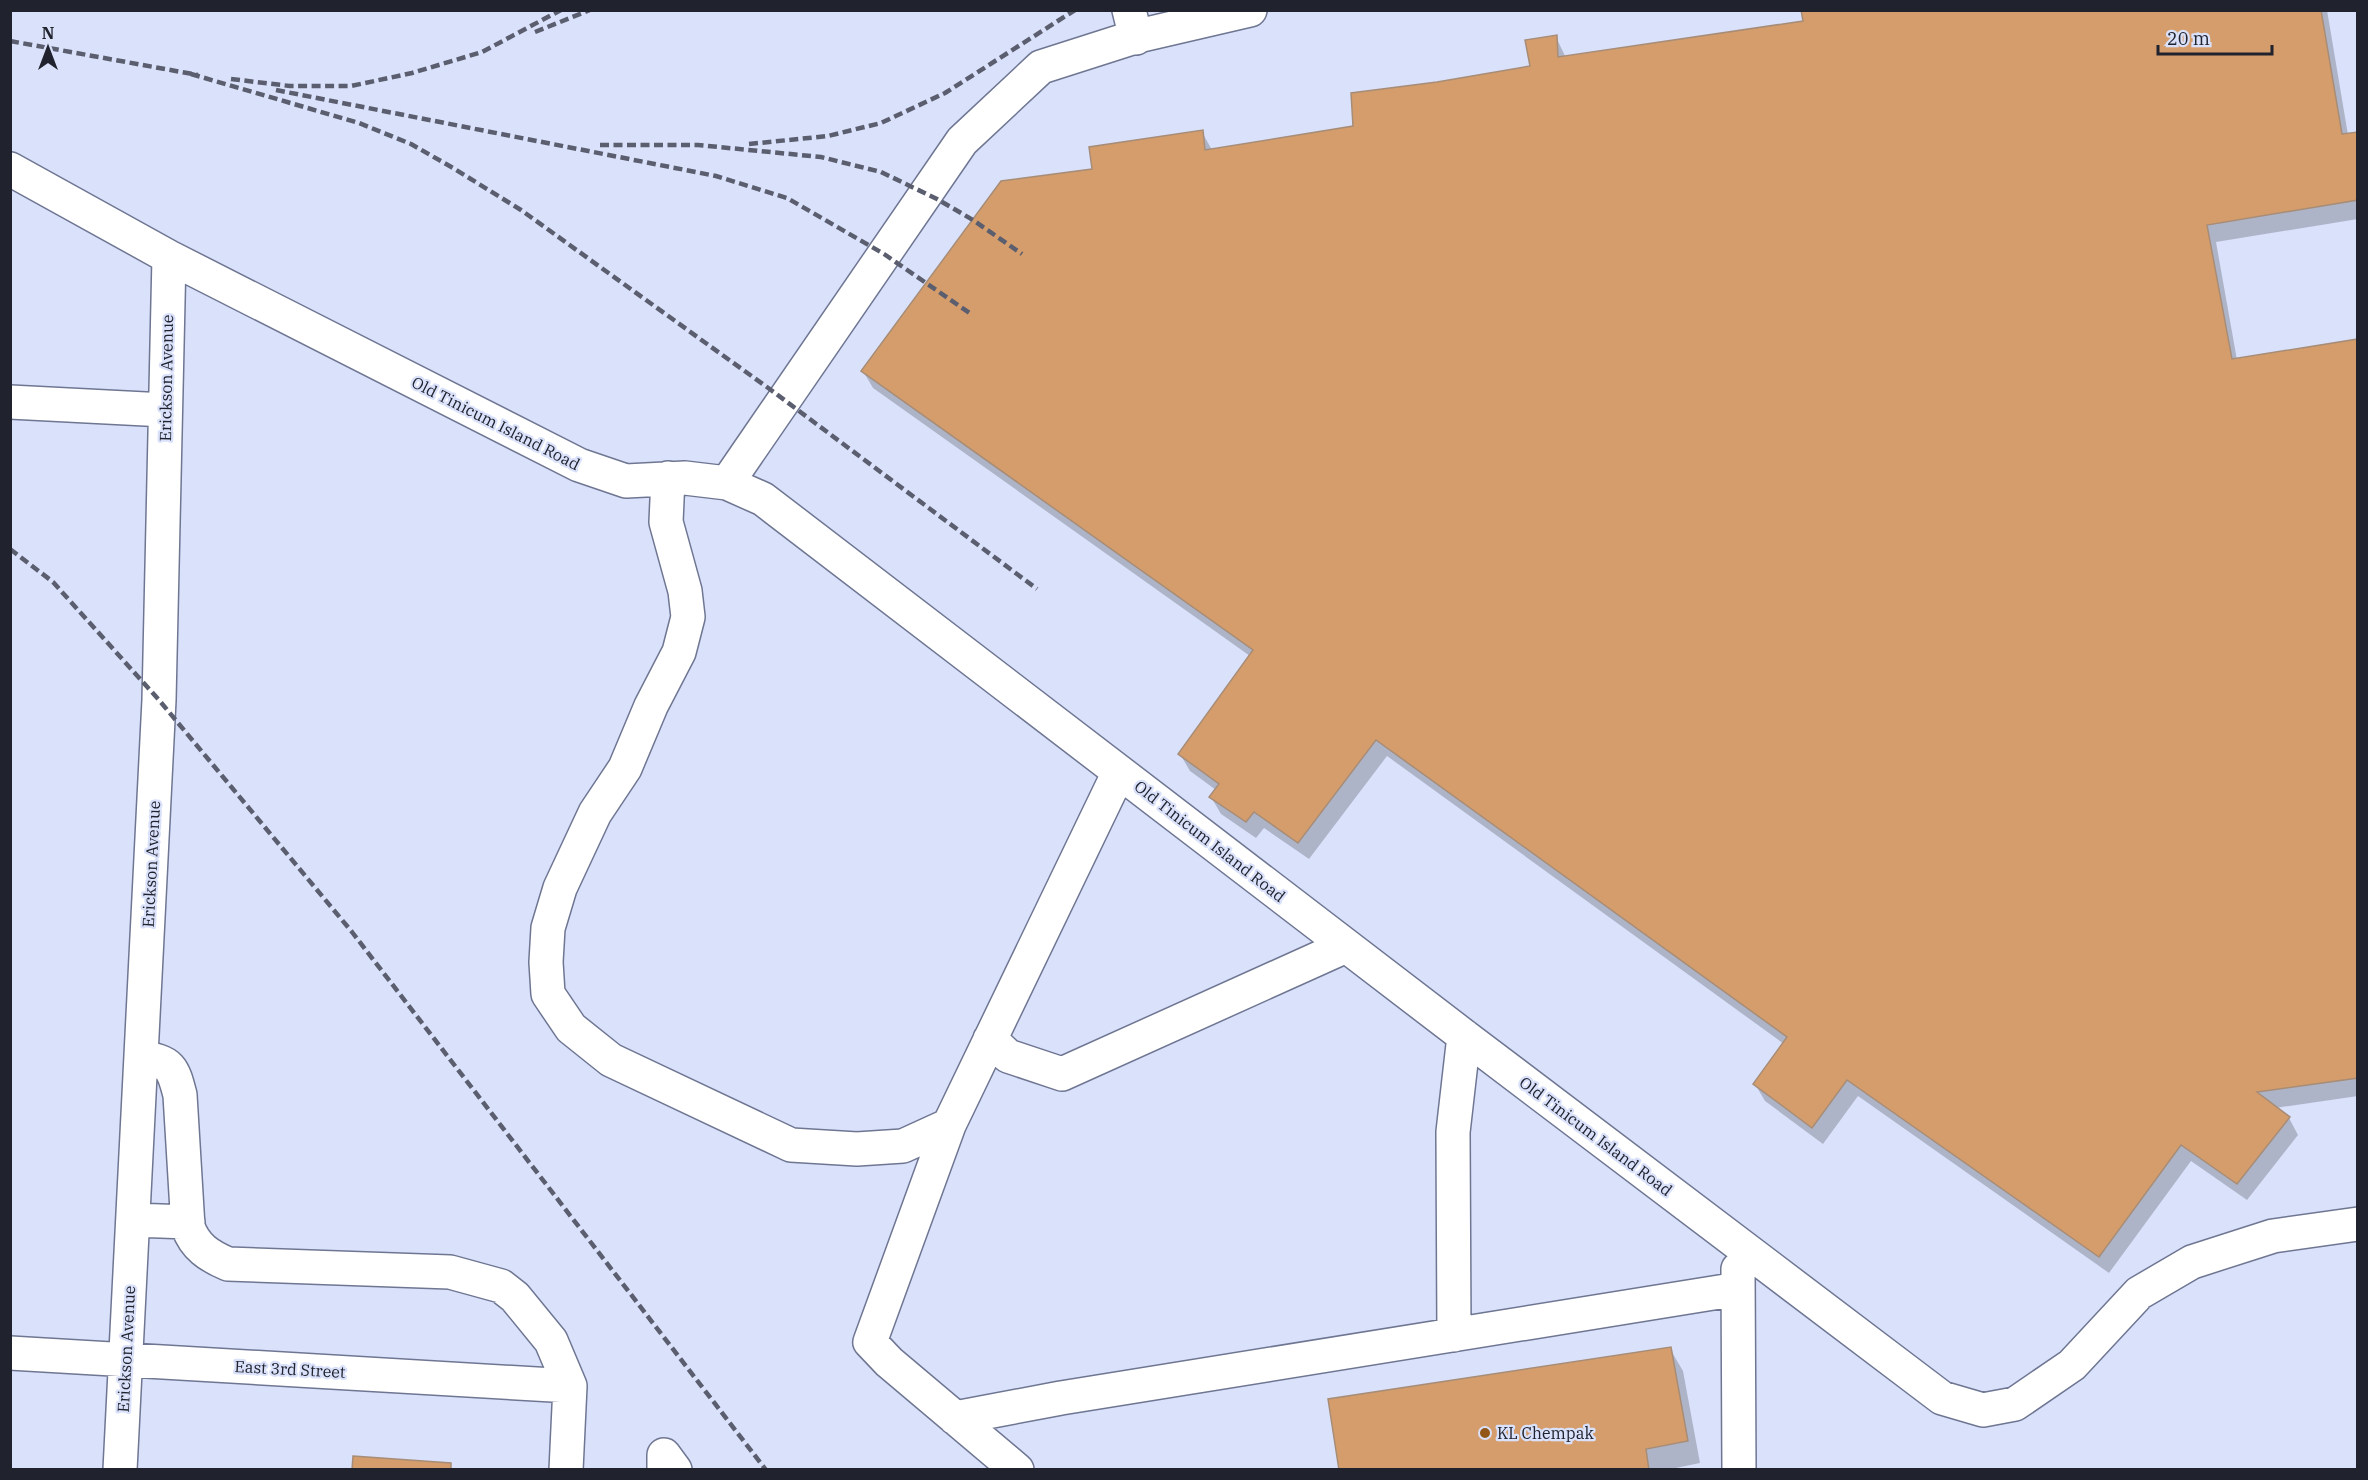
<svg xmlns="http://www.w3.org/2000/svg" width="2368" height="1480" viewBox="0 0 2368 1480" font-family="'IBM Plex Serif',serif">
  <rect width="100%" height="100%" fill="#dae1fb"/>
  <path fill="#0003" d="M1803,10H2327L2348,135L2358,133V219L2216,242L2237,360L2358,340V1096L2275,1108L2289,1118L2298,1135L2247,1200L2191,1161L2109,1273L1858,1096L1823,1144L1765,1101L1755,1084L1784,1044L1387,756L1309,859L1264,828L1256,838L1221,814L1211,797L1216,790L1190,771L1180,754L1250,656L873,388L863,371L1093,171L1202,132L1212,150L1355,128L1437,84L1531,67L1556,37L1566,58L1805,22Z
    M1670,1349L1683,1371L1700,1463L1666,1470H1341Z"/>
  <path fill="#d59d6c" stroke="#a78d77" stroke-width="1.5" d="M1801,10H2321L2342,134L2358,132V200L2207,225L2232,359L2358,339V1078L2257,1092L2290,1117L2237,1184L2181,1145L2099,1257L1847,1080L1812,1128L1753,1084L1787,1037L1376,740L1298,843L1254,812L1246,822L1209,797L1219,784L1178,754L1253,650L861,371L1001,181L1092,169L1089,147L1203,130L1205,150L1353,126L1351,93L1437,82L1530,66L1525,40L1557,35L1558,57L1803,21Z
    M1671,1347L1688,1441L1646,1449L1649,1470H1339L1328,1399Z
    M353,1456L451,1463V1470H352Z"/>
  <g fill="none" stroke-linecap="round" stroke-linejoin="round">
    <g stroke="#6e7692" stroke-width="36">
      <path id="minor" d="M1129,10L1136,38
        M10,169L169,257L579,465L626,481L685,478L727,483L763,499L1464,1036L1942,1398L1983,1410L2015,1404L2072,1365L2139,1293L2192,1262L2273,1236L2358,1224
        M10,402L165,410
        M668,478L666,522L685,591L688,617L679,652L651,706L625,768L595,813L560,888L548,928L546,962L548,994L571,1028L611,1060L791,1145L857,1149L903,1146L949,1125
        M727,483L962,141L1041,67L1138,36L1250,10
        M990,1039L1008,1056L1062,1074L1346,946
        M141,1058C171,1061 173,1068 180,1095L188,1227C195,1247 209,1256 228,1264L450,1272L501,1286L515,1297L551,1341L570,1386L566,1470
        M133,1220L188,1222
        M1738,1269L1739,1470
        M1454,1335L1453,1132L1464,1036
        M10,1353L570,1386
        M955,1418L1061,1398L1738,1289
        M120,1470L159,700L169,257
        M664,1470V1455L675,1470
        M1017,1470L889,1362L870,1342L949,1125L1119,772"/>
    </g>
    <use href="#minor" stroke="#fff" stroke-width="33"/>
    <path stroke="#5a5e6e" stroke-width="4.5" stroke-dasharray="9 4.5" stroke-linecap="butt" d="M535,32L590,10
      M10,41L198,75
      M191,74L359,123L411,144L453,168L521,210L771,390L1037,589
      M231,79L290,86H351L412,73L482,52L561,10
      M276,90L716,176L787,198L884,254L971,314
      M749,144L828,136L881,123L945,93L1075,10
      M600,145H698L821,157L881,172L937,199L973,220L1022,254
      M10,549L53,582L159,700L352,932L766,1470"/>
  </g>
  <circle fill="#925717" stroke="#dae1fb" stroke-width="2" cx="1485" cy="1433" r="6"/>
  <g text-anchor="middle" stroke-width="4.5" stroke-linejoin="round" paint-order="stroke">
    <g font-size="16" fill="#20232e" stroke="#dae1fb">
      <text transform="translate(166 378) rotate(-89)" y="6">Erickson Avenue</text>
      <text transform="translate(496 423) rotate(27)" y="6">Old Tinicum Island Road</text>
      <text transform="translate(1210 841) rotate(38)" y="6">Old Tinicum Island Road</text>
      <text transform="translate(151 864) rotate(-87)" y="6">Erickson Avenue</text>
      <text transform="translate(1596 1136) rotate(37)" y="6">Old Tinicum Island Road</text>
      <text transform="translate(126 1349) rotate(-87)" y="6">Erickson Avenue</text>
      <text transform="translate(290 1369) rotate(3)" y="6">East 3rd Street</text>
    </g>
    <g font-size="16" fill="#20232e" stroke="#dae1fb" text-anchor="start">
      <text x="1497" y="1439">KL Chempak</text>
    </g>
  </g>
  <rect width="2368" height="1480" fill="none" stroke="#20232e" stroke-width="24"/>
  <g transform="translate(48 48)" stroke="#dae1fb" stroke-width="4.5" paint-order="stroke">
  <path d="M0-4.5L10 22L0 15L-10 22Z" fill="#20232e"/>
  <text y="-9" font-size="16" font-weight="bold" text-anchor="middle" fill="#20232e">N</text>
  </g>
  <path d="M2158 45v9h114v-9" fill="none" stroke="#20232e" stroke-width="3"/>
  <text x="2167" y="45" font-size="18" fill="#20232e" stroke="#dae1fb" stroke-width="4.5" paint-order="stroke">20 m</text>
</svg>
